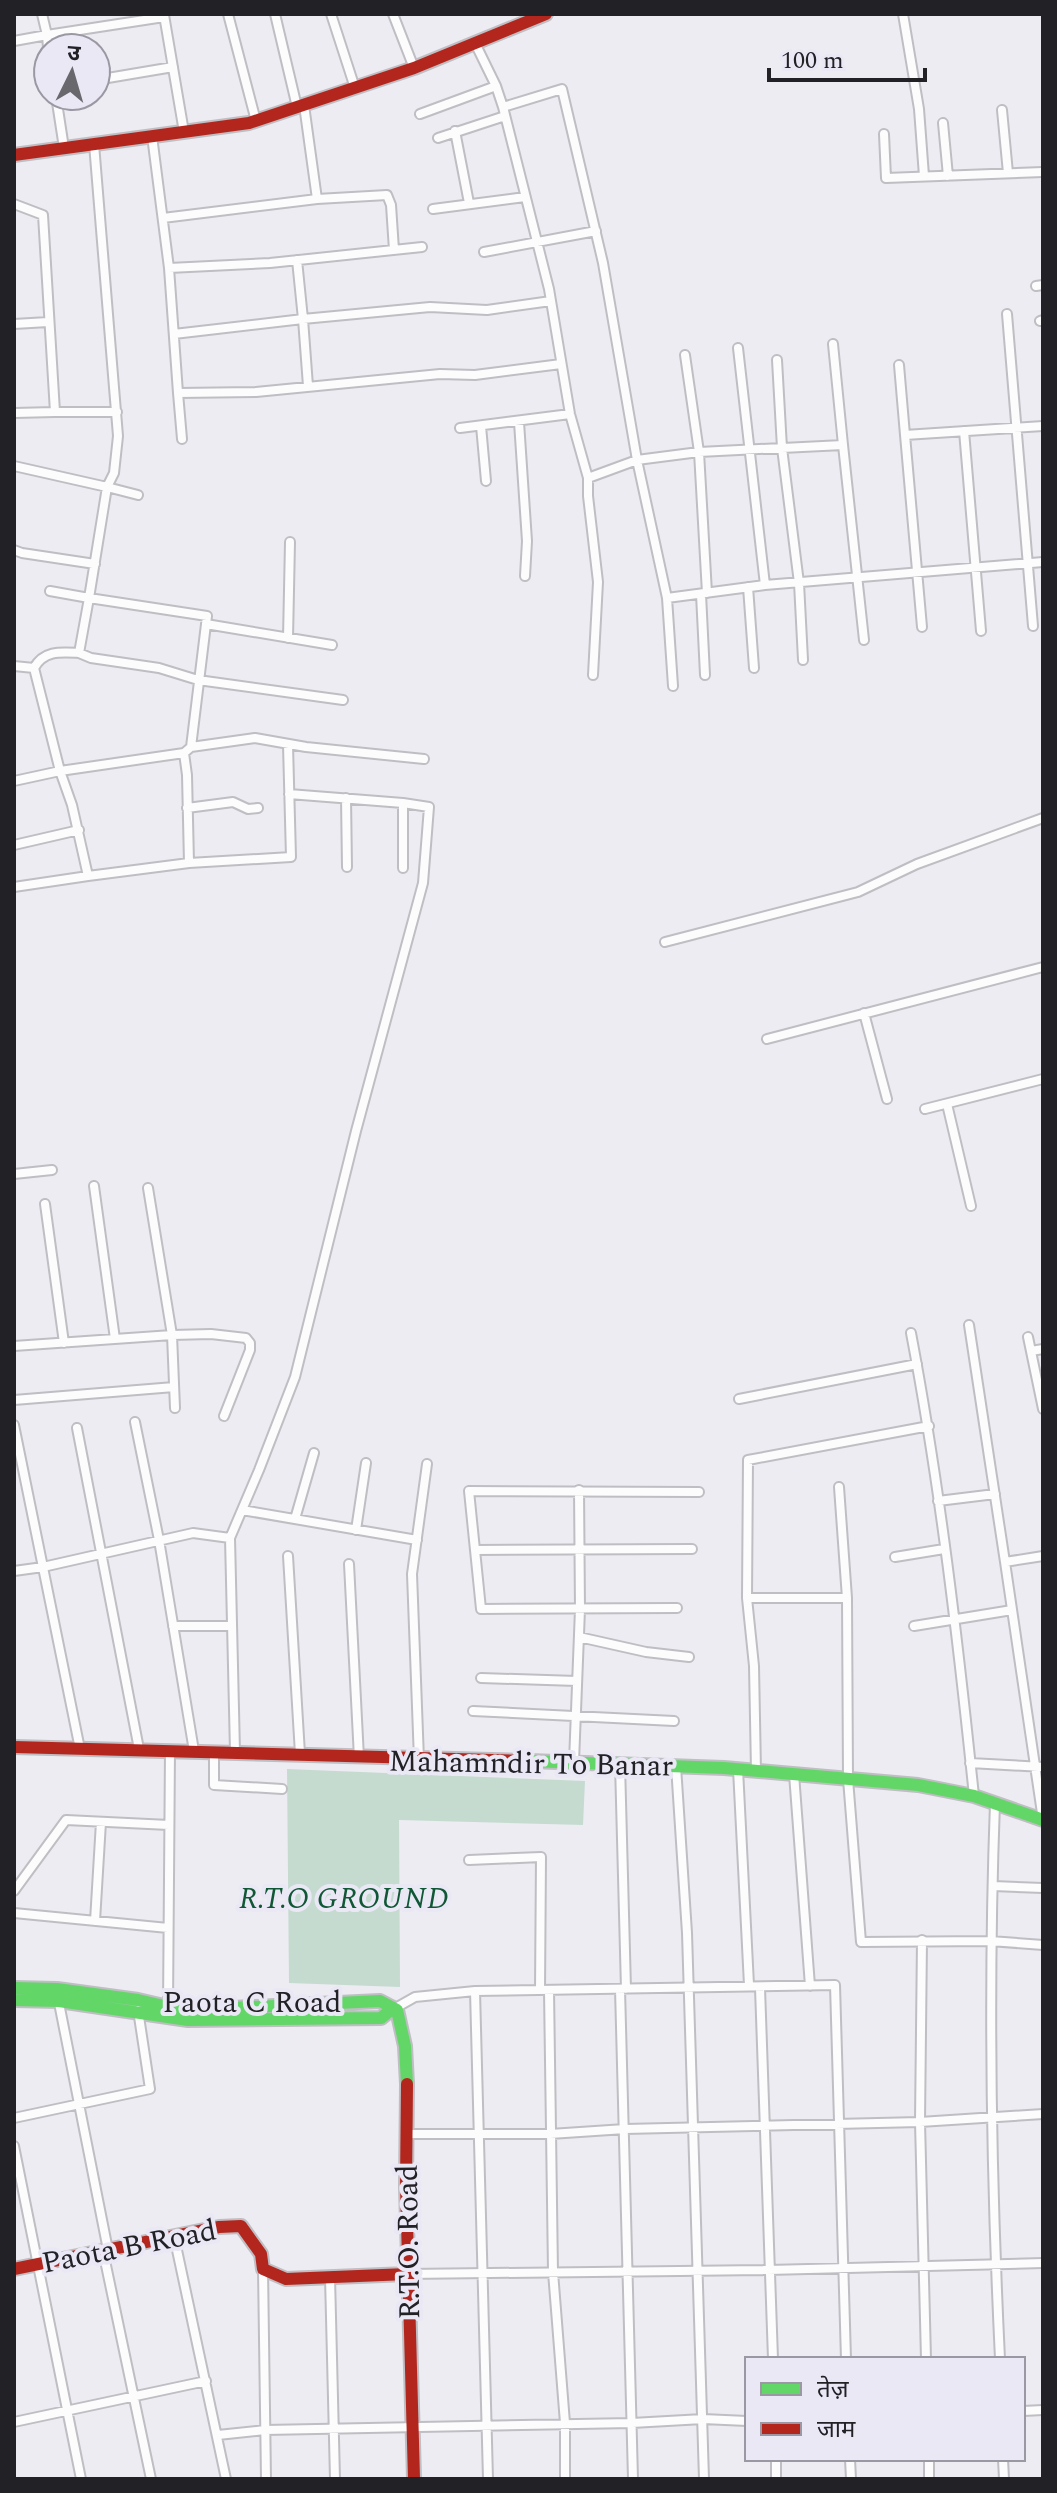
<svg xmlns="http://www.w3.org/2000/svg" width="1057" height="2493" viewBox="0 0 1057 2493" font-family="Spectral,'Noto Sans Devanagari',serif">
  <rect width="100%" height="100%" fill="#edecf2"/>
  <path fill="#c5dbd0" d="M287,1769L585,1781L583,1825L399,1820L400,1987L289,1983Z"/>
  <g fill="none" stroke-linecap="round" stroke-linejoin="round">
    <g stroke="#bfbec3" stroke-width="12">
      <path id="street" d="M228,14L256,121
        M275,14L297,107
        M331,14L355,88
        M393,14L414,68
        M903,14L919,109L924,176
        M164,15L184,132
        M14,41L47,35L42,14
        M475,43L496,86L503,107L549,289L570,414L588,478L637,460L667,598L765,585L1043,562
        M48,48L47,35L164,17
        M96,80L173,67
        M56,96L64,148
        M503,107L562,89L603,263L637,460L699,452L843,445L864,640
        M1002,110L1008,173
        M420,114L496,86
        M943,123L948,176
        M455,131L469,203
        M884,134L886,178L1043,172
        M152,136L169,268L178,393L256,392L440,374L475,375L561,364
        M438,138L505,116
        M94,144L118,436L114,473L107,487L138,495
        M317,199L387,195L391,205L394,250
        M14,204L43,215L55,412H117
        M433,209L525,197
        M163,218L317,199L304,105
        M484,252L596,231
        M297,260L303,319L430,307L487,310L551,301
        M169,268L270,263L422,247
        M1036,286L1043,285
        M1007,314L1033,626
        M1040,321L1043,320
        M14,324L48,322
        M174,334L303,319L308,386
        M833,344L843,445
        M738,348L765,585
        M685,355L699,452L707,593
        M777,360L782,448L799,583L803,660
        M899,365L905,435
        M178,393L182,439
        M14,413L55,412
        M519,422L527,541L525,576
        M481,426L486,481
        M460,428L570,414
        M964,431L981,631
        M14,466L107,487L89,598L207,616L191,747L184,753L60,771L34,668L14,666
        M588,478V496L598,582L593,675
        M14,550L22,553L95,564
        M748,587L754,668
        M701,594L705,675
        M667,598L673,686
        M206,624L332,645
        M922,627L905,435L1043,426
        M288,638L290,542
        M79,653L91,658L159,668L198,680L343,700
        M34,668C44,650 61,652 79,653L89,598L50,591
        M191,747L255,738L306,747L424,759
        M184,753L187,775L189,863
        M14,781L60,771L72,805L88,876L14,887
        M289,794L403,803V868
        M346,798L347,867
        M187,808L233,802L248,809L258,808
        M14,845L79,830
        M88,876L189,863L291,857L288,745
        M665,942L858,892L917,864L1043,818
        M864,1013L887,1099
        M767,1039L1043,967
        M947,1104L971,1206
        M925,1109L1043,1079
        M14,1174L52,1170
        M94,1186L115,1339
        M148,1188L172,1335L175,1408
        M45,1204L64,1343
        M969,1325L1005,1562L1043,1556
        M911,1333C940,1486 958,1641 974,1796
        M1028,1337L1043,1409
        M14,1346L172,1335L211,1334L246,1338L250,1343V1350L224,1416
        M1031,1351L1043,1349
        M739,1399L917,1364
        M14,1400L174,1387
        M135,1422L159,1540L194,1751
        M14,1425L80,1749
        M77,1428L139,1749
        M839,1487L847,1598L848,1779L861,1942L990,1941L1043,1945
        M938,1501L995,1494
        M242,1510L417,1540
        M295,1519L314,1453
        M356,1530L366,1463
        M230,1538L259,1470L295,1377L356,1131L423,883L429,807L403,803
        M475,1550L692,1549
        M288,1556L300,1754
        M895,1557L944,1549
        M1005,1562L1043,1820
        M349,1564L359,1758
        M14,1571L43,1567L193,1533L230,1538L235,1752
        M747,1598H847
        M677,1608L481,1609L469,1491L699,1492
        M173,1626H232
        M914,1626L1012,1610
        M579,1637L646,1652L689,1657
        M481,1678L577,1681
        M473,1711L674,1721
        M214,1751V1785L282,1789
        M419,1760L412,1574L427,1464
        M574,1762L580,1609L579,1490
        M970,1763L1043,1767
        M620,1764L626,1989
        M676,1766L687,1933L704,2479
        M738,1769L749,1985
        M756,1771L754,1666L747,1598L748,1460L929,1426
        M794,1774L810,1986
        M995,1803C988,1989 991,2173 1000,2359
        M469,1860L541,1857L540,1990
        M993,1886L1043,1888
        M14,1891L66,1820L169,1825
        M14,1913L168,1928
        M95,1921L101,1822
        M922,1940L920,2122L926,2359
        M760,1988L773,2359
        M620,1989L633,2479
        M549,1990L553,2272L565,2423V2479
        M475,1991L488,2479
        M58,1998L108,2250
        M168,2007L170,1750
        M397,2010L399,2006L415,1997L475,1991L835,1985L846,2359
        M14,2118L150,2089L138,2010
        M406,2134H550L625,2129L920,2122L1043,2114
        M14,2146L81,2479
        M174,2236L226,2479
        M103,2251L151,2479
        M263,2269L266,2479
        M407,2274L768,2270L1043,2263
        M330,2277L335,2479
        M1023,2411L1043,2410
        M14,2422L206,2381
        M218,2435L265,2430L632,2423L703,2419L747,2421
        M850,2459L851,2479
        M929,2459V2479
        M1003,2459L1004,2479
        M776,2479V2459"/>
    </g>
    <g stroke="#bfbec3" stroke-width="16">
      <path id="fast" d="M529,1761L724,1768L918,1785L974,1796L1043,1820
        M14,1988L57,1989L138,2000L168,2007L232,2008L380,2001L397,2010L405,2046L407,2084
        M14,2000L59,2001L188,2020L381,2018L392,2009"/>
    </g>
    <g stroke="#bfbec3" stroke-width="16">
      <path id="jam" d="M14,155L249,123L414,68L546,14
        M14,1747L529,1761
        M407,2084L406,2186L414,2479
        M14,2269L219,2227L241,2226L261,2254L263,2269L286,2279L407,2274"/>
    </g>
    <use href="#street" stroke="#fcfcfd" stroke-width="8"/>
    <use href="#fast" stroke="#63d668" stroke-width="12"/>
    <use href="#jam" stroke="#b3261e" stroke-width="12"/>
  </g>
  <g text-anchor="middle" stroke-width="8" stroke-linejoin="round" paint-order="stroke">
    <g font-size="30" fill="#222126" stroke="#ebe8f6">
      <text transform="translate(531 1763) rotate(1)" y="10">Mahamndir To Banar</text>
      <text x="252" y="2012">Paota C Road</text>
      <text transform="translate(408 2242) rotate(-91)" y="10">R.T.O. Road</text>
      <text transform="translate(129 2246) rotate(-11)" y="10">Paota B Road</text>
    </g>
    <g font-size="30" font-style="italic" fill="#105735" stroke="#ebe8f6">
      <text x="344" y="1908">R.T.O GROUND</text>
    </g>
  </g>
  <rect width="1057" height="2493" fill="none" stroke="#222126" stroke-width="32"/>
  <rect x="745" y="2357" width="280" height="104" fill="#ebe8f6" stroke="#9b98a3" stroke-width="2"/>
  <rect x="761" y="2383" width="40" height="12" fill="#63d668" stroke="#9b98a3" stroke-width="2"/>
  <text x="817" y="2397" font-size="24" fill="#222126">तेज़</text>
  <rect x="761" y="2423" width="40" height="12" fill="#b3261e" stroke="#9b98a3" stroke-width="2"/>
  <text x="817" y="2437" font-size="24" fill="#222126">जाम</text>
  <g transform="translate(72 72) rotate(5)"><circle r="38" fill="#ebe8f6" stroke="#9b98a3" stroke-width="2"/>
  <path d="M0-6L14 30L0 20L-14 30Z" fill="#69686d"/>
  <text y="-12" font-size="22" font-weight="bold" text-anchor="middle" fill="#222126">उ</text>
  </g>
  <path d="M769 68v12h156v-12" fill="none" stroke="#222126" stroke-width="4"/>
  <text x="781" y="68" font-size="24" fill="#222126" stroke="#ebe8f6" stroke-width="6" paint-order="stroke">100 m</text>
</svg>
